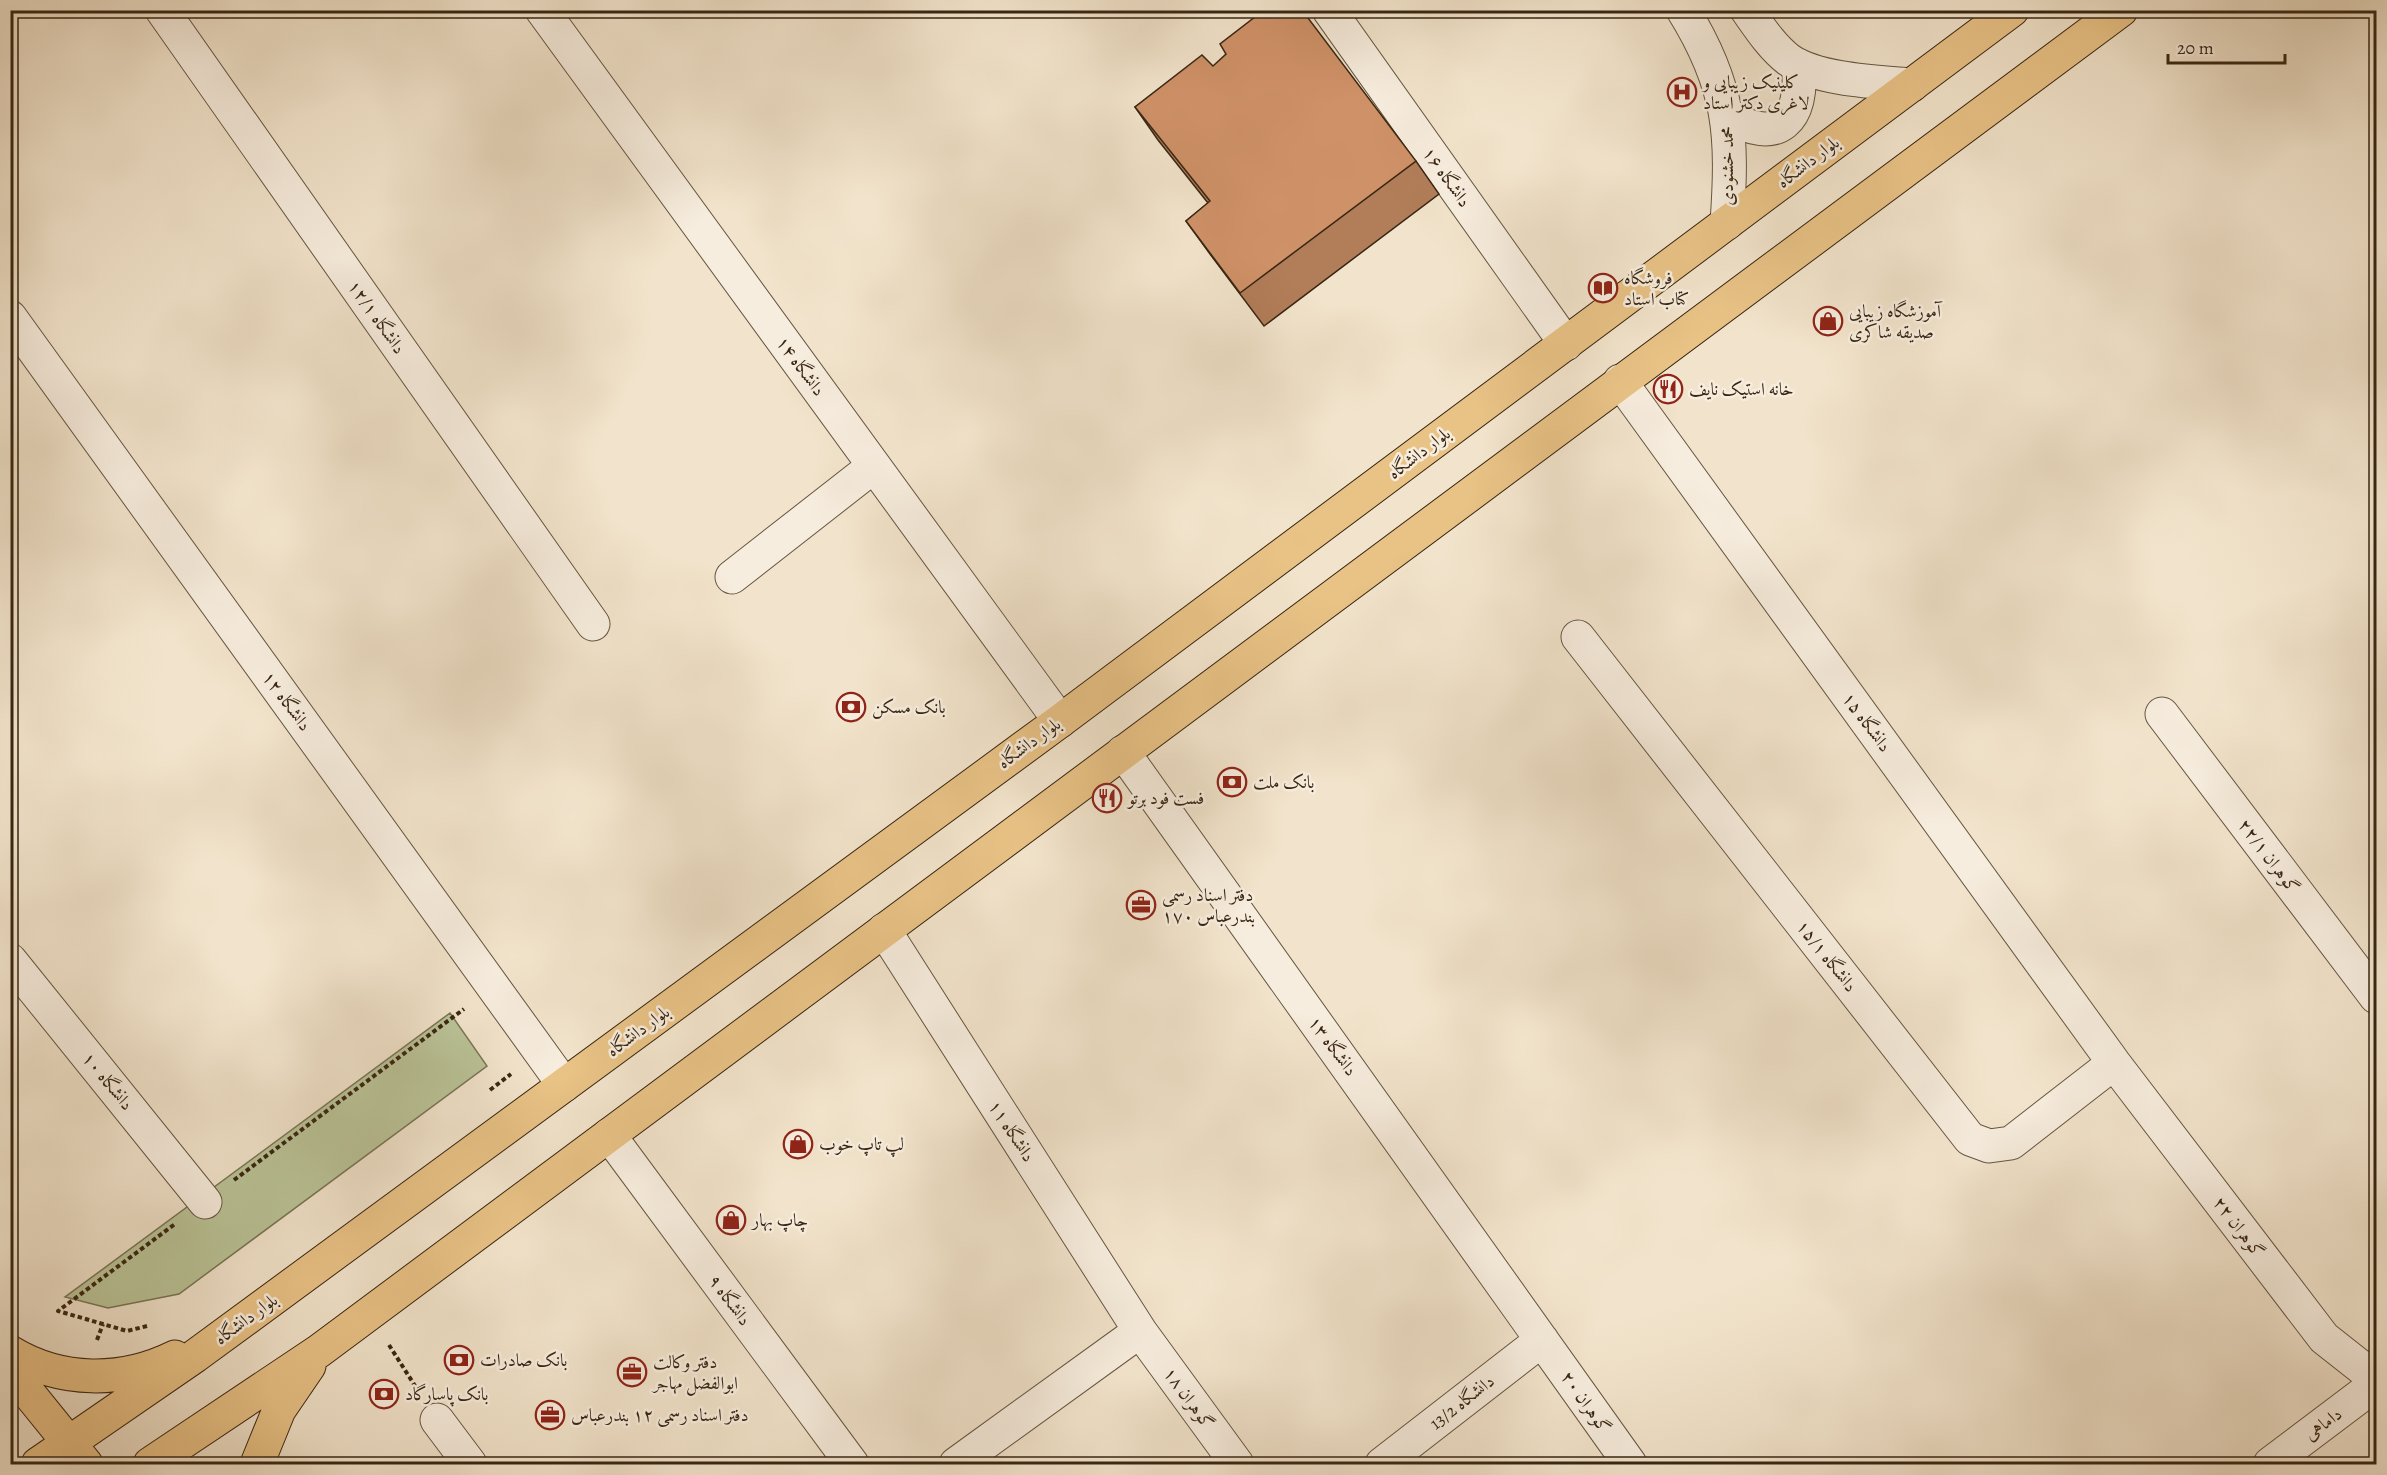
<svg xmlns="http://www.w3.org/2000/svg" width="2387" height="1475" viewBox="0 0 2387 1475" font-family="Alegreya,Amiri,serif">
  <rect width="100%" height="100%" fill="#f2e4cc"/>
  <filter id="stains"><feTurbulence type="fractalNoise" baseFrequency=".00333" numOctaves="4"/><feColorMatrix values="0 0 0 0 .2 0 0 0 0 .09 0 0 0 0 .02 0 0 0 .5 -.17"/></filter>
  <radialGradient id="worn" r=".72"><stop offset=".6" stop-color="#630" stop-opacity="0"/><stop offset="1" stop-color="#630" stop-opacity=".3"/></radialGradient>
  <path fill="#bac498" stroke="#797556" stroke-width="1.5" d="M450,1013L487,1066L179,1294L108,1308L65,1297Z"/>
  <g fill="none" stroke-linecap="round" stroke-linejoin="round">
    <g stroke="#665641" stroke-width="35">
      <path id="minor" d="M162,10L593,624
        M542,10L1060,721
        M1329,10L1566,344
        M1683,10C1731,87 1733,136 1727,223
        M1747,10C1759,27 1772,47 1789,60C1818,80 1877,82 1912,85
        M1727,115C1778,148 1805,119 1798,65
        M10,317L564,1085
        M1620,381L2114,1063L2324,1338L2376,1379
        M732,577L874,466
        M1578,637L1970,1139L1989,1146L2011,1143L2114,1063
        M2162,714L2376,997
        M1123,752L1630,1464
        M884,930L1140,1331L1237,1464
        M10,960L205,1202
        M609,1135L852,1464
        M437,1420L470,1464
        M956,1464L1140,1331
        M1382,1464L1542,1340
        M2270,1464L2376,1384"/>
    </g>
    <g stroke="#382613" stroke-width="35">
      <path id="major" d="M10,1352C61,1383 122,1383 175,1357
        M10,1370L86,1464
        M38,1464L195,1356L1060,721L2012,10
        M150,1464L319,1351L2121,10
        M257,1464L279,1410L309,1366"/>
    </g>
    <path stroke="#382613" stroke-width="4" stroke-dasharray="4.5 3" stroke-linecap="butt" d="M490,1090L511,1074
      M234,1180L464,1009
      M147,1326L127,1331L58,1311L175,1224
      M97,1340L103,1324
      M389,1345L417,1389"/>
    <use href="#minor" stroke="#f7edde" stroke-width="33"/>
    <use href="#major" stroke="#e9c286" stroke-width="33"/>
  </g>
  <path fill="#b27d59" stroke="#382613" stroke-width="1.5" d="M1213,66L1416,161L1439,194L1264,326L1210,254L1186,221L1208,203L1158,140L1135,107Z"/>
  <path fill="#cf9168" stroke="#382613" stroke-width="1.5" d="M1264,10H1302L1416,161L1240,293L1186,221L1210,201L1135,107L1202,55L1213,66L1226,54L1220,44Z"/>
  <defs>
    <g id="hospital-ring" transform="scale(1.5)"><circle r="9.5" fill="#f7edde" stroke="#8f2418" stroke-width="1.5"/><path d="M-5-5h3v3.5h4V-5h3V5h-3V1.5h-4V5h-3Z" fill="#8f2418"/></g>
    <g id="library-ring" transform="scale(1.5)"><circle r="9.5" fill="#f7edde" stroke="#8f2418" stroke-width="1.5"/><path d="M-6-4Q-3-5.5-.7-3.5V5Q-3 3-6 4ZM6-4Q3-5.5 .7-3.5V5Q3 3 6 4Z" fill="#8f2418"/></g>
    <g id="shop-ring" transform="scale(1.5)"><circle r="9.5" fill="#f7edde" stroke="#8f2418" stroke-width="1.5"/><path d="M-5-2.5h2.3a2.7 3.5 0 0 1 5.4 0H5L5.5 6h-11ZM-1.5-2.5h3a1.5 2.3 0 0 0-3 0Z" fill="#8f2418"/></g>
    <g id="restaurant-ring" transform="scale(1.5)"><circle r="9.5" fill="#f7edde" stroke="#8f2418" stroke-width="1.5"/><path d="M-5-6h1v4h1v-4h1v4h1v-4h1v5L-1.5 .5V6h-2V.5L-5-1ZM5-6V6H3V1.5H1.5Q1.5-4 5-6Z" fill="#8f2418"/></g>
    <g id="bank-ring" transform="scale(1.5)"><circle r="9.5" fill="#f7edde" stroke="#8f2418" stroke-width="1.5"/><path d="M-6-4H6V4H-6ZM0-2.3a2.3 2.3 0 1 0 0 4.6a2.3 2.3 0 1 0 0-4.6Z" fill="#8f2418"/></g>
    <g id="office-ring" transform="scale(1.5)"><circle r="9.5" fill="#f7edde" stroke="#8f2418" stroke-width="1.5"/><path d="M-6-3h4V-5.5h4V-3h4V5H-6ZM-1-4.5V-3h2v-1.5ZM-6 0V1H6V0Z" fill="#8f2418"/></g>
  </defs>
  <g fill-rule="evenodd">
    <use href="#hospital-ring" x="1682" y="92"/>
    <use href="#library-ring" x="1603" y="288"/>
    <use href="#shop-ring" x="1828" y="321"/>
    <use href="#restaurant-ring" x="1668" y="389"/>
    <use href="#bank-ring" x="851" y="707"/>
    <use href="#bank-ring" x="1232" y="782"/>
    <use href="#restaurant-ring" x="1107" y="798"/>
    <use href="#office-ring" x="1141" y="905"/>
    <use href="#shop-ring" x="798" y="1144"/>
    <use href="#shop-ring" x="731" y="1220"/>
    <use href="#bank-ring" x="459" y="1360"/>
    <use href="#office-ring" x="632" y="1372"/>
    <use href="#bank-ring" x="384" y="1394"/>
    <use href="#office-ring" x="550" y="1415"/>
  </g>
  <g text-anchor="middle" stroke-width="5" stroke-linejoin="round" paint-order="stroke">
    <g font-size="18" fill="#382613" stroke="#f7edde" text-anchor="start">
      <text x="1703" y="88">کلینیک زیبایی و<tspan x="1703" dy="21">لاغری دکتر استاد</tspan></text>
      <text x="1624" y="284">فروشگاه<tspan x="1624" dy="21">کتاب استاد</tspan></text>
      <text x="1849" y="317">آموزشگاه زیبایی<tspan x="1849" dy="21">صدیقه شاکری</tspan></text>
      <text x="1689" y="395">خانه استیک نایف</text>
      <text x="872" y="713">بانک مسکن</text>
      <text x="1253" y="788">بانک ملت</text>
      <text x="1128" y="804">فست فود برتو</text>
      <text x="1162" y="901">دفتر اسناد رسمی<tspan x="1162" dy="21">۱۷۰ بندرعباس</tspan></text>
      <text x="819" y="1150">لپ تاپ خوب</text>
      <text x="752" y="1226">چاپ بهار</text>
      <text x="480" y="1366">بانک صادرات</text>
      <text x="653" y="1368">دفتر وکالت<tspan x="653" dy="21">ابوالفضل مهاجر</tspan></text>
      <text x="405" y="1400">بانک پاسارگاد</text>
      <text x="571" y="1421">دفتر اسناد رسمی ۱۲ بندرعباس</text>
    </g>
    <g font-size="18" fill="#382613" stroke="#f7edde">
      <text transform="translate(1808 162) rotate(-37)" y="6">بلوار دانشگاه</text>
      <text transform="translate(1727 166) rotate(-90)" y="6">محمد خشنودی</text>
      <text transform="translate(1447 177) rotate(55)" y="6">دانشگاه ۱۶</text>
      <text transform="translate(377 317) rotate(55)" y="6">دانشگاه ۱۲/۱</text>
      <text transform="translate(801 366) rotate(54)" y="6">دانشگاه ۱۴</text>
      <text transform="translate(1419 453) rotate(-37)" y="6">بلوار دانشگاه</text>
      <text transform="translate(287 701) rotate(54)" y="6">دانشگاه ۱۲</text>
      <text transform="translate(1867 722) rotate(54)" y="6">دانشگاه ۱۵</text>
      <text transform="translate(1029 743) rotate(-36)" y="6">بلوار دانشگاه</text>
      <text transform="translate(2269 856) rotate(53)" y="6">گوهران ۲۲/۱</text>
      <text transform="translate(1827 956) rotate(52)" y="6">دانشگاه ۱۵/۱</text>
      <text transform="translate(638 1031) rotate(-36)" y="6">بلوار دانشگاه</text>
      <text transform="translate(1333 1046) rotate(54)" y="6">دانشگاه ۱۳</text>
      <text transform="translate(108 1081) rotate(51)" y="6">دانشگاه ۱۰</text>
      <text transform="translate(1012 1131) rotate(57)" y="6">دانشگاه ۱۱</text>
      <text transform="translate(2239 1227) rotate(53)" y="6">گوهران ۲۲</text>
      <text transform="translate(730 1300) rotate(54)" y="6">دانشگاه ۹</text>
      <text transform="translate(246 1319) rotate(-36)" y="6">بلوار دانشگاه</text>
      <text transform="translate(1189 1398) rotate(54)" y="6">گوهران ۱۸</text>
      <text transform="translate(1462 1402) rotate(-38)" y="6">دانشگاه 13/2</text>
      <text transform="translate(1586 1402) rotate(55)" y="6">گوهران ۲۰</text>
      <text transform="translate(2323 1424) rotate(-37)" y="6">داماهی</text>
    </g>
  </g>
  <rect width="2387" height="1475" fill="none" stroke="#f2e4cc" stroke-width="36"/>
  <rect x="12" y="12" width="2363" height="1451" fill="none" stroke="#382613" stroke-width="3"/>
  <rect x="18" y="18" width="2351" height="1439" fill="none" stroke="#382613" stroke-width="1.5"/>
  <path d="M2168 54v9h117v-9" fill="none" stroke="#382613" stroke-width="3"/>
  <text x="2177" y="54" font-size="18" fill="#382613" stroke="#f7edde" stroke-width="4.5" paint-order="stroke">20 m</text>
  <rect width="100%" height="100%" filter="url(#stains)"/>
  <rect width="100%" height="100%" fill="url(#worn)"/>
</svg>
